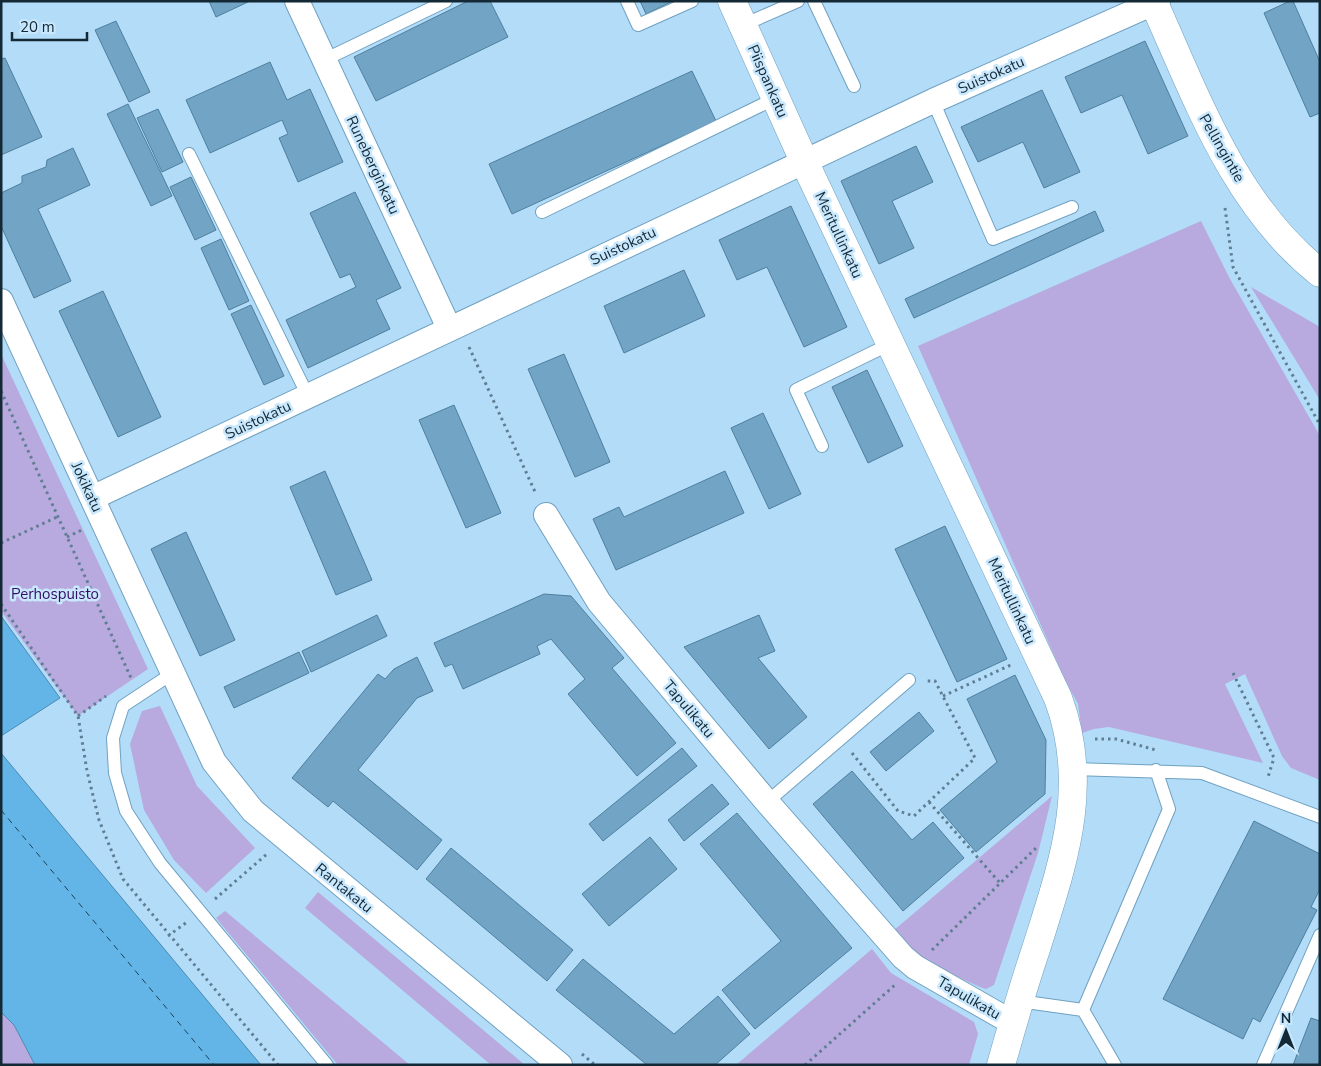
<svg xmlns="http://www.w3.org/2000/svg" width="1321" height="1066" viewBox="0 0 1321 1066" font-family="'Nunito Sans',sans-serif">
  <rect width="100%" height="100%" fill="#b3dcf8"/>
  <path fill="#b8a9df" d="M1201,221L1230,279L1320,436V780L1291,768L1282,756L1245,674L1225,684L1263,763L1109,727L1094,729L1082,733L1078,704L1065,680L918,346Z
    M1251,287L1320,327V400Z
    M1,354L148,669L78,716L1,611Z
    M160,706L197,786L255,848L206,893L174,860L144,810L130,744L142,711Z
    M1052,796L1038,853L994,985L986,989L980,987L940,969L916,956L893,931Z
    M318,892L525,1065H491L305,908Z
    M225,911L410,1065H338L216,918Z
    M872,949L891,973L974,1022L978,1034L969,1065H736Z
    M1,1012L14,1025L35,1065H1Z"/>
  <path fill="#63b5e8" stroke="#4b8bb3" d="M1,616L60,698L1,736Z
    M1,753L261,1065H35L14,1025L1,1012Z"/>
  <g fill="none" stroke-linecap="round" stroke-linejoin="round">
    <path stroke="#1d4157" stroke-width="1" stroke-dasharray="6 5" stroke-linecap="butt" d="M1,810L214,1065"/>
  </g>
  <path fill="#72a4c5" stroke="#4e7f9f" d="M209,1H250L216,17Z
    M468,1H490L508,37L376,101L354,57Z
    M640,1H673L646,14Z
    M1290,1H1293L1320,62V113L1310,117L1264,13Z
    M116,21L150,92L129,102L95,30Z
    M1145,41L1188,136L1148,154L1122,95L1081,113L1065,77Z
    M5,58L42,137L1,155V59Z
    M270,62L287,100L310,89L343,162L298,182L279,138L288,134L282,120L210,153L186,100Z
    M692,71L716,121L512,214L489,164Z
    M1042,90L1080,172L1044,188L1023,142L978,162L961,127Z
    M128,104L172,196L151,206L107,114Z
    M158,109L183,162L162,172L137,118Z
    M916,146L933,182L892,201L914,248L879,264L841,181Z
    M73,148L90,185L38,209L71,281L34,298L1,226V193L22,183V176L46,167L47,160Z
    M191,177L216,230L195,240L170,187Z
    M355,192L401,288L376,300L390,329L308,368L286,320L356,287L350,274L340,278L310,213Z
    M791,206L847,327L804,347L767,267L737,280L719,240Z
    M1095,211L1104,231L914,318L905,299Z
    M221,239L249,301L229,310L201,248Z
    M684,270L705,316L624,353L604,306Z
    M103,291L161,417L118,437L59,311Z
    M251,305L284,376L264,385L231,314Z
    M564,354L610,462L575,477L528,369Z
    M867,370L903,446L868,463L832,387Z
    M454,405L501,513L466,528L419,420Z
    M763,413L801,494L769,509L731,428Z
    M325,471L372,580L336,595L290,487Z
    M725,471L744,513L616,570L593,519L619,507L624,517Z
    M945,526L1007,659L957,682L895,549Z
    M186,532L235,640L200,656L151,549Z
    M544,594L571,596L624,658L612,668L676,743L637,776L568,694L585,679L551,639L537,646L540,654L463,689L452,664L445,667L434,643Z
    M377,615L387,636L311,672L302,651Z
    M759,615L775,651L758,658L807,717L769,749L684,647Z
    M299,652L309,673L234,708L224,687Z
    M417,657L433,691L417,698L358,770L442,840L417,870L333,801L328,807L292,778L378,674L385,679L394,669Z
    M1015,675L1046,740L1045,794L976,852L940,810L997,762L967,699Z
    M919,712L934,731L886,771L870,752Z
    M682,748L697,766L603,841L589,824Z
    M852,771L912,840L933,822L964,858L903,911L813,804Z
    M712,784L729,804L684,841L668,820Z
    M737,813L852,948L755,1029L722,990L781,941L700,844Z
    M1254,821L1320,854V889L1311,907L1317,910L1260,1022L1253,1018L1243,1039L1163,999Z
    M650,837L677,869L609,926L582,894Z
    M451,848L573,950L547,981L426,879Z
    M583,959L674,1034L718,996L750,1034L715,1065H647L556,990Z
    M1311,1018L1320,1021V1059L1318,1065H1293Z"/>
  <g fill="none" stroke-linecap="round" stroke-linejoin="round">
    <g stroke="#6fa1c1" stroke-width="14">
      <path id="lane" d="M627,1L638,25L692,1
        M814,1L854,86
        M743,25L798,1
        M324,60L446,1
        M933,101L993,239L1072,207
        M189,154L308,396
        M542,212L776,98
        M822,446L796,390L890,344
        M173,673L123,706L113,738L115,773L126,811L160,863L327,1065
        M1073,769L1202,773L1320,817
        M767,802L909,680
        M1019,1001L1083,1010L1169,809L1156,770
        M1083,1010L1115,1065
        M1263,1065L1320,935"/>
    </g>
    <g stroke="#6fa1c1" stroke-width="26">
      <path id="street" d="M297,1L449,328
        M1,301L214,762L253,811L560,1065
        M92,498L933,101L1158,1
        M546,515L599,602L767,802L903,957L915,967L1013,1023"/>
    </g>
    <g stroke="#6fa1c1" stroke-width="29">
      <path id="secondary" d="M732,1L804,161L1058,698C1091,787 1063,863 1036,949C1023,987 1012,1026 1001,1065
        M1153,1C1197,98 1234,205 1320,273"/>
    </g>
    <path stroke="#5f7e92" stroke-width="3" stroke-dasharray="2.5 4" stroke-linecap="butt" d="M1225,208L1233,267L1320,425
      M469,347L536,494
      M1,391L131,678
      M67,537L82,530
      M1,543L57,517
      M1,604L78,716L87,771L99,820L123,879L278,1065
      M1233,673L1274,758L1268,777
      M943,696L1013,664
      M78,716L106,696
      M1095,739H1116L1156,750
      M852,753L898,811L914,816L975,758L935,681H927
      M929,802L1000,883
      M215,899L267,854
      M168,936L187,922
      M932,950L1038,846
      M582,1054L595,1065
      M805,1065L896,984"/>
    <use href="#lane" stroke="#fff" stroke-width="12"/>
    <use href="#street" stroke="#fff" stroke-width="24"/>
    <use href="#secondary" stroke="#fff" stroke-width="28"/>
  </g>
  <g text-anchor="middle" stroke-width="5" stroke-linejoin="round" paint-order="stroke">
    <g font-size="15" fill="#142936" stroke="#c9e8fd">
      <text transform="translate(991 75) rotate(-24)" y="5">Suistokatu</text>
      <text transform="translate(768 81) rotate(66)" y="5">Piispankatu</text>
      <text transform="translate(1222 148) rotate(60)" y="5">Pellingintie</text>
      <text transform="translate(373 165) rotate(65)" y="5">Runeberginkatu</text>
      <text transform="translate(839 235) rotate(65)" y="5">Meritullinkatu</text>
      <text transform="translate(623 246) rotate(-25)" y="5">Suistokatu</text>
      <text transform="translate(258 420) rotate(-25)" y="5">Suistokatu</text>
      <text transform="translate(87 487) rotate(65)" y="5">Jokikatu</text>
      <text transform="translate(1012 601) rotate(65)" y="5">Meritullinkatu</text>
      <text transform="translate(689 709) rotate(50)" y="5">Tapulikatu</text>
      <text transform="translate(344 888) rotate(39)" y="5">Rantakatu</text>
      <text transform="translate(969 998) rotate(30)" y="5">Tapulikatu</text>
    </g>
    <g font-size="15" fill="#370d66" stroke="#c9e8fd">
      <text x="55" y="599">Perhospuisto</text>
    </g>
  </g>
  <rect width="1321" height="1066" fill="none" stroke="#142936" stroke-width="5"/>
  <g transform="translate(1286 1031)" stroke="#c9e8fd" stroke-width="4" paint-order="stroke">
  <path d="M0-4L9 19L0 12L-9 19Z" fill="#142936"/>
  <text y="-8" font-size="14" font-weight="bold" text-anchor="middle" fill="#142936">N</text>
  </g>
  <path d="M12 32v8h75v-8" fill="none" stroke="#142936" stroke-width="2.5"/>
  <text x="20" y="32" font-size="15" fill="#142936" stroke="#c9e8fd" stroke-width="4" paint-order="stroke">20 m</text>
</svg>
